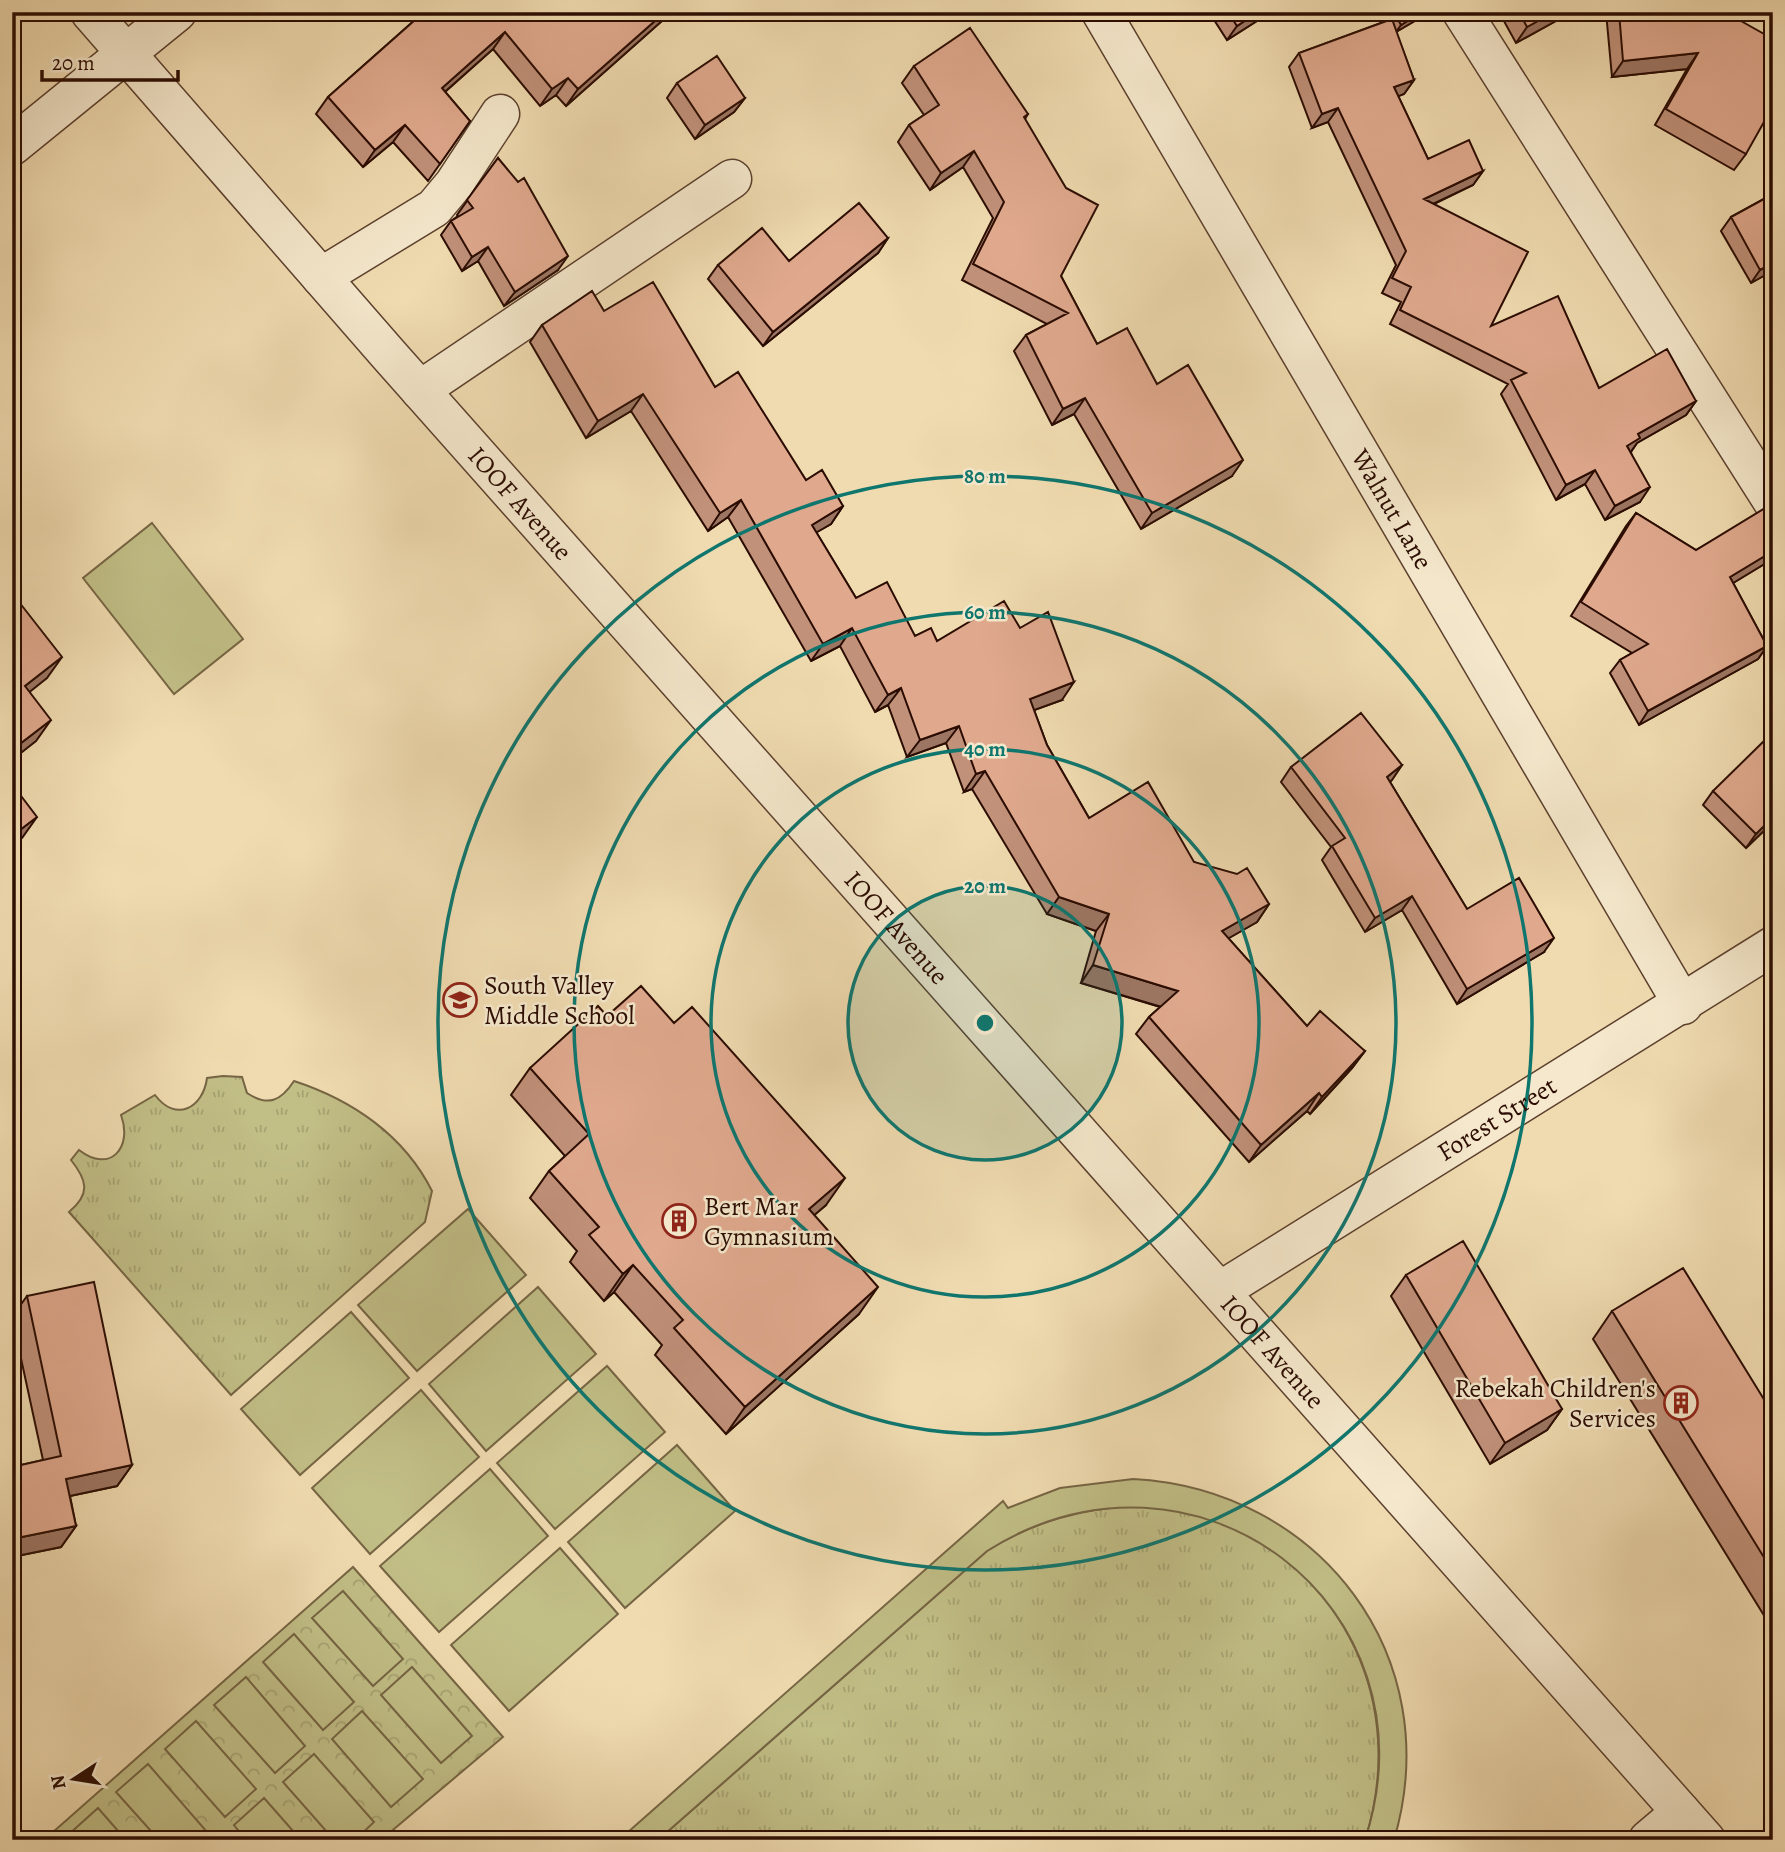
<svg xmlns="http://www.w3.org/2000/svg" width="1785" height="1852" viewBox="0 0 1785 1852" font-family="Alegreya,serif">
  <defs>
    <pattern id="grass-tufts" width="24" height="20" patternUnits="userSpaceOnUse" patternTransform="scale(1.75)"><rect width="24" height="20" fill="#c1be86"/><path d="M3 7l-1-3M5 7V3M7 7l1-3M15 17l-1-3M17 17v-4M19 17l1-3" fill="none" stroke="#a6a272"/></pattern>
    <pattern id="park-crowns" width="20" height="18" patternUnits="userSpaceOnUse" patternTransform="scale(1.75)"><rect width="20" height="18" fill="#c1be86"/><path d="M2 6a3 3 0 1 1 6 0M12 15a3 3 0 1 1 6 0" fill="none" stroke="#a6a272"/></pattern>
  </defs>
  <rect width="100%" height="100%" fill="#f0dbb0"/>
  <filter id="stains"><feTurbulence type="fractalNoise" baseFrequency=".00286" numOctaves="4"/><feColorMatrix values="0 0 0 0 .2 0 0 0 0 .09 0 0 0 0 .02 0 0 0 .5 -.17"/></filter>
  <radialGradient id="worn" r=".72"><stop offset=".6" stop-color="#630" stop-opacity="0"/><stop offset="1" stop-color="#630" stop-opacity=".3"/></radialGradient>
  <path fill="url(#grass-tufts)" stroke="#766544" stroke-width="2" d="M223,1076L242,1077L247,1093C268,1107 281,1101 294,1081C352,1100 404,1135 432,1191L425,1222L231,1395L69,1212C91,1194 87,1180 71,1160L79,1150C110,1174 133,1148 121,1115L155,1095C176,1123 203,1108 207,1078Z
    M1139,1506C1163,1509 1189,1511 1212,1519C1346,1569 1408,1706 1365,1840H658L987,1551C1035,1521 1082,1508 1139,1506Z"/>
  <path fill="url(#park-crowns)" stroke="#766544" stroke-width="2" d="M353,1567L503,1737L381,1840H44Z"/>
  <path fill="#c1be86" stroke="#766544" stroke-width="2" d="M152,523L243,639L174,694L83,578Z
    M468,1209L526,1275L417,1371L358,1305Z
    M538,1287L596,1354L486,1451L429,1384Z
    M351,1312L409,1378L300,1475L241,1409Z
    M607,1366L665,1432L555,1529L497,1463Z
    M421,1390L479,1457L370,1554L312,1488Z
    M677,1445L735,1511L625,1608L568,1542Z
    M490,1469L548,1536L439,1632L380,1566Z
    M1133,1479C1320,1489 1448,1657 1394,1840H1365C1441,1605 1194,1420 987,1551L658,1840H619L1003,1501L1008,1508L1060,1488Z
    M560,1548L618,1614L509,1711L451,1645Z
    M343,1591L403,1659L373,1686L312,1618Z
    M294,1634L354,1702L323,1730L263,1662Z
    M412,1667L472,1736L441,1763L381,1695Z
    M246,1677L305,1746L275,1773L214,1705Z
    M362,1711L423,1779L391,1807L332,1739Z
    M196,1721L256,1789L225,1817L165,1749Z
    M314,1754L374,1822L355,1840H334L283,1782Z
    M148,1764L207,1832L199,1840H159L116,1792Z
    M264,1798L301,1840H246L234,1825Z
    M98,1808L126,1840H70L67,1836Z"/>
  <g fill="none" stroke-linecap="round" stroke-linejoin="round">
    <g stroke="#5c402e" stroke-width="41">
      <g id="minor">
        <path id="s1" d="M90,12L389,355L1706,1840"/>
        <path id="s2" d="M1101,12L1683,1005"/>
        <path d="M1462,12L1773,502"/>
        <path d="M12,146L177,12"/>
        <path d="M321,277L434,208L454,184L500,114"/>
        <path d="M420,390L732,179"/>
        <path id="s3" d="M1220,1291L1773,946"/>
        <path d="M1648,1840L1681,1812"/>
      </g>
    </g>
    <use href="#minor" stroke="#f5e8cc" stroke-width="38"/>
  </g>
  <path fill="#c1917a" stroke="#2b0c02" stroke-width="2" d="M421,12H672L566,106L556,95L540,106L493,49L445,92L470,121L428,181L393,142L363,167L316,114L328,97L417,18Z
    M1209,12H1271L1227,40Z
    M1384,12H1430L1396,32L1414,80L1404,94L1398,96L1428,159L1483,171L1473,185L1434,204L1491,326L1599,388L1696,401L1686,415L1637,443L1631,452L1640,502L1605,520L1585,484L1556,500L1501,394L1508,384L1390,324L1401,302L1382,293L1396,265L1328,122L1312,128L1289,67L1299,53L1389,20Z
    M1499,12H1572L1516,43Z
    M1606,12H1741L1746,154L1734,170L1655,125L1687,69L1612,77Z
    M914,66L1028,114L1025,119L1061,276L1097,344L1157,384L1232,476L1141,529L1074,414L1052,425L1014,351L1026,335L1047,324L962,280L993,218L963,167L930,190L898,142L909,125L924,115L902,83Z
    M677,83L745,98L734,112L695,139L667,98Z
    M498,158L558,270L504,306L478,261L462,271L441,235L451,221L458,216L457,215Z
    M1773,194V286L1767,274L1751,283L1721,231L1731,217Z
    M888,238L878,253L763,346L708,279L718,265L789,261Z
    M604,311L715,387L806,480L843,506L831,524L816,532L856,598L915,636L937,641L1062,700L1034,710L1047,745L1089,818L1194,862L1269,904L1257,922L1228,938L1307,1026L1365,1051L1352,1068L1310,1114L1307,1111L1249,1162L1136,1034L1149,1017L1160,1007L1081,983L1096,931L1047,914L972,789L964,792L946,743L907,757L888,705L875,712L840,646L811,661L728,517L708,531L631,411L586,438L530,342L542,325Z
    M1773,507V558L1771,560L1733,583L1767,646L1758,659L1639,725L1610,673L1620,660L1632,653L1571,616L1626,526L1636,513L1696,550Z
    M1402,765L1390,782L1467,909L1544,952L1457,1004L1402,910L1365,932L1322,860L1331,847L1281,782L1291,767Z
    M1713,791L1773,822L1746,848L1703,805Z
    M607,1016L674,1023L826,1205L814,1215L859,1314L726,1434L655,1355L662,1345L614,1292L604,1301L570,1262L577,1251L530,1198L549,1171L565,1156L511,1095L530,1068Z
    M1406,1275L1562,1409L1547,1430L1490,1464L1391,1296Z
    M27,1296L132,1465L117,1486L70,1496L76,1526L61,1547L12,1557V1467L43,1460L12,1317Z
    M1612,1311L1773,1414V1630L1593,1339Z"/>
  <path fill="#9d7663" stroke="#2b0c02" stroke-width="2" d="M665,12H672L566,106L578,89Z
    M1258,12H1271L1227,40L1237,26Z
    M1422,12H1430L1396,32L1401,25Z
    M1554,12H1572L1516,43L1527,27Z
    M505,32L493,49L430,105L442,88Z
    M1698,53L1687,69L1612,77L1623,61Z
    M568,78L556,95L540,106L552,89Z
    M1414,80L1404,94L1384,102L1394,87Z
    M745,98L734,112L695,139L705,125Z
    M1338,108L1328,122L1312,128L1322,114Z
    M405,125L393,142L363,167L375,150Z
    M974,151L963,167L930,190L941,173Z
    M1483,171L1473,185L1414,213L1424,199Z
    M888,238L878,253L763,346L773,332Z
    M488,247L478,261L462,271L472,257Z
    M568,256L558,270L504,306L515,292Z
    M1773,263V266L1767,274L1751,283L1760,270Z
    M643,394L631,411L586,438L598,421Z
    M1085,398L1074,414L1052,425L1063,409Z
    M1696,401L1686,415L1637,443L1630,453L1627,446L1638,434Z
    M1243,460L1232,476L1141,529L1152,513Z
    M1595,470L1585,484L1556,500L1566,485Z
    M1650,487L1640,502L1605,520L1615,506Z
    M741,500L728,517L708,531L720,513Z
    M843,506L831,524L800,542L812,525Z
    M1773,551V558L1771,560L1720,591L1730,577Z
    M852,628L840,646L811,661L823,644Z
    M1767,646L1758,659L1639,725L1648,711Z
    M62,657L47,678L12,706L25,686Z
    M1074,682L1062,700L1018,716L1030,699Z
    M901,688L888,705L875,712L888,695Z
    M51,720L36,741L12,760V750Z
    M959,726L946,743L907,757L920,740Z
    M1402,765L1392,780L1377,792L1387,777Z
    M985,771L972,789L964,792L976,774Z
    M37,817L22,838L12,845V836Z
    M1773,817V822L1746,848L1756,834Z
    M1412,896L1402,910L1365,932L1375,918Z
    M1059,897L1109,914L1096,931L1047,914Z
    M1269,904L1257,922L1210,949L1222,931Z
    M1554,938L1544,952L1457,1004L1467,989Z
    M1093,965L1178,991L1165,1008L1081,983Z
    M1365,1051L1352,1068L1310,1114L1322,1097Z
    M1319,1093L1307,1111L1249,1162L1261,1145Z
    M845,1178L826,1205L790,1236L809,1209Z
    M633,1265L614,1292L604,1301L623,1274Z
    M878,1287L859,1314L726,1434L745,1407Z
    M1562,1409L1547,1430L1490,1464L1505,1443Z
    M132,1465L117,1486L51,1500L66,1479Z
    M76,1526L61,1547L12,1557V1539Z"/>
  <path fill="#e0a98e" stroke="#2b0c02" stroke-width="2" d="M424,12H665L578,89L568,78L552,89L505,32L442,88L470,121L440,164L405,125L375,150L328,97Z
    M1228,12H1258L1237,26Z
    M1394,12H1422L1401,25Z
    M1519,12H1554L1527,27Z
    M1619,12H1741V21L1773,39V106L1746,154L1666,109L1698,53L1623,61Z
    M1392,19L1414,80L1394,87L1428,159L1469,140L1483,171L1424,199L1528,252L1491,326L1558,296L1599,388L1667,349L1696,401L1638,434L1640,438L1627,446L1650,487L1615,506L1595,470L1566,485L1511,380L1526,373L1400,310L1411,287L1392,278L1406,251L1338,108L1322,114L1299,53Z
    M970,28L1028,114L1024,117L1066,188L1098,205L1061,276L1097,344L1127,328L1157,384L1188,365L1243,460L1152,513L1085,398L1063,409L1026,335L1068,313L973,264L1004,202L974,151L941,173L909,125L939,105L914,66Z
    M717,56L745,98L705,125L677,83Z
    M498,158L518,182L524,178L568,256L515,292L488,247L472,257L451,221L473,208L467,200Z
    M1773,194V263L1760,270L1731,217Z
    M859,203L888,238L773,332L718,265L762,228L789,261Z
    M653,282L715,387L738,372L806,480L822,470L843,506L812,525L856,598L887,582L915,636L931,628L937,641L1004,601L1020,628L1048,612L1074,682L1030,699L1047,745L1089,818L1148,782L1194,862L1237,874L1247,868L1269,904L1222,931L1307,1026L1320,1011L1365,1051L1322,1097L1319,1093L1261,1145L1149,1017L1178,991L1093,965L1109,914L1059,897L985,771L976,774L959,726L920,740L901,688L888,695L852,628L823,644L741,500L720,513L643,394L598,421L542,325L592,291L604,311Z
    M1770,505L1773,507V551L1730,577L1767,646L1648,711L1620,660L1648,644L1581,602L1636,513L1696,550Z
    M12,593L62,657L25,686L51,720L12,750Z
    M1361,713L1402,765L1387,777L1467,909L1519,878L1554,938L1467,989L1412,896L1375,918L1332,846L1345,838L1291,767Z
    M1765,740L1773,748V817L1756,834L1713,791Z
    M12,784L37,817L12,836Z
    M641,986L674,1023L692,1007L845,1178L809,1209L878,1287L745,1407L674,1328L683,1320L633,1265L623,1274L589,1235L599,1227L549,1171L589,1134L530,1068L598,1006L607,1016Z
    M1463,1241L1562,1409L1505,1443L1406,1275Z
    M1683,1268L1773,1414V1572L1612,1311Z
    M94,1282L132,1465L66,1479L76,1526L12,1539V1467L61,1456L27,1296Z"/>
  <circle cx="985" cy="1023" r="137" fill="#0f766e" fill-opacity=".12"/>
  <g fill="none" stroke="#0f766e" stroke-width="3.5">
    <circle cx="985" cy="1023" r="137"/>
    <circle cx="985" cy="1023" r="274"/>
    <circle cx="985" cy="1023" r="411"/>
    <circle cx="985" cy="1023" r="547"/>
  </g>
  <defs>
    <g id="school-ring" transform="scale(1.75)"><circle r="9.5" fill="#f5e8cc" stroke="#8f2418" stroke-width="1.5"/><path d="M0-5L7-2L0 1L-7-2ZM-4 1L0 2.5L4 1V4Q0 6-4 4Z" fill="#8f2418"/></g>
    <g id="building-ring" transform="scale(1.75)"><circle r="9.5" fill="#f5e8cc" stroke="#8f2418" stroke-width="1.5"/><path d="M-4-6H4V6H1V3H-1V6H-4ZM-2.5-4.3h1.7v1.8h-1.7ZM.8-4.3h1.7v1.8H.8ZM-2.5-1h1.7V.8h-1.7ZM.8-1h1.7V.8H.8Z" fill="#8f2418"/></g>
  </defs>
  <g fill-rule="evenodd">
    <use href="#school-ring" x="460" y="1000"/>
    <use href="#building-ring" x="679" y="1221"/>
    <use href="#building-ring" x="1681" y="1403"/>
  </g>
  <g text-anchor="middle" stroke-width="5" stroke-linejoin="round" paint-order="stroke">
    <g font-size="26" fill="#2b0c02" stroke="#f5e8cc">
      <text dy="9" stroke="none"><textPath href="#s1" startOffset="653">IOOF Avenue</textPath></text>
      <text dy="9" stroke="none"><textPath href="#s2" startOffset="576">Walnut Lane</textPath></text>
      <text dy="9" stroke="none"><textPath href="#s1" startOffset="1220">IOOF Avenue</textPath></text>
      <text dy="9" stroke="none"><textPath href="#s3" startOffset="326">Forest Street</textPath></text>
      <text dy="9" stroke="none"><textPath href="#s1" startOffset="1787">IOOF Avenue</textPath></text>
    </g>
    <g font-size="26" fill="#2b0c02" stroke="#f5e8cc" text-anchor="start">
      <text x="484" y="994">South Valley<tspan x="484" dy="30">Middle School</tspan></text>
      <text x="704" y="1215">Bert Mar<tspan x="704" dy="30">Gymnasium</tspan></text>
      <text x="1656" y="1397" text-anchor="end">Rebekah Children's<tspan x="1656" dy="30">Services</tspan></text>
    </g>
  </g>
  <circle cx="985" cy="1023" r="10" fill="#0f766e" stroke="#f5e8cc" stroke-width="3.5"/>
  <g font-size="21" text-anchor="middle" font-weight="bold" fill="#0f766e" stroke="#f5e8cc" stroke-width="5" stroke-linejoin="round" paint-order="stroke">
    <text x="985" y="483">80 m</text>
    <text x="985" y="619">60 m</text>
    <text x="985" y="756">40 m</text>
    <text x="985" y="893">20 m</text>
  </g>
  <rect width="1785" height="1852" fill="none" stroke="#f0dbb0" stroke-width="42"/>
  <rect x="14" y="14" width="1757" height="1824" fill="none" stroke="#2b0c02" stroke-width="3.5"/>
  <rect x="21" y="21" width="1743" height="1810" fill="none" stroke="#2b0c02" stroke-width="2"/>
  <g transform="translate(74 1779) rotate(258)" stroke="#f5e8cc" stroke-width="5" paint-order="stroke">
  <path d="M0-5L12 26L0 18L-12 26Z" fill="#2b0c02"/>
  <text y="-10" font-size="19" font-weight="bold" text-anchor="middle" fill="#2b0c02">N</text>
  </g>
  <path d="M42 70v10h136v-10" fill="none" stroke="#2b0c02" stroke-width="3.5"/>
  <text x="52" y="70" font-size="21" fill="#2b0c02" stroke="#f5e8cc" stroke-width="5" paint-order="stroke">20 m</text>
  <rect width="100%" height="100%" filter="url(#stains)"/>
  <rect width="100%" height="100%" fill="url(#worn)"/>
</svg>
